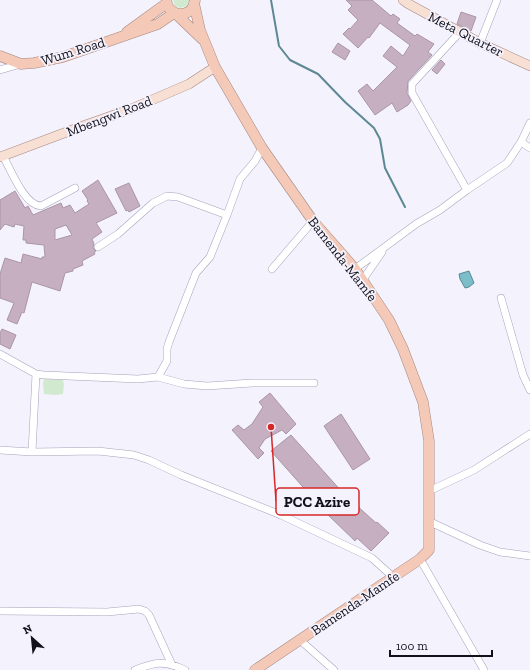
<svg xmlns="http://www.w3.org/2000/svg" width="530" height="670" viewBox="0 0 530 670" font-family="'Zilla Slab',serif">
  <rect width="100%" height="100%" fill="#f4f2fd"/>
  <path fill="#d1eacf" d="M173,0H190V1L187,6L180,8L175,6Z
    M44,379L63,380L64,385L63,394L55,395L44,394L43,384Z"/>
  <path fill="#7bbdc8" stroke="#5c8994" d="M469,271L474,283L469,287L465,288L460,279L459,274Z"/>
  <g fill="none" stroke-linecap="round" stroke-linejoin="round">
    <path stroke="#5c8994" stroke-width="2" d="M271,0L279,46L290,60L318,74L345,102L374,128L380,139L385,168L405,207"/>
  </g>
  <path fill="#c5afc1" stroke="#aa95a7" fill-rule="evenodd" d="M346,0H372L391,16L393,14L400,19L397,23L415,36L417,34L434,44L428,52L432,55L408,81L407,93L411,101L408,105L397,112L392,103L375,115L358,91L367,84L373,91L397,67L383,56L391,46L403,56L410,45L380,23L369,38L368,37L358,48L343,34L349,28L350,29L358,20L348,10L352,6Z
    M461,12L476,17L471,31L457,24Z
    M338,43L350,51L345,60L332,52Z
    M441,60L445,64L437,74L432,70Z
    M98,180L117,213L96,223L102,232L92,239L94,244L93,248L96,251L94,252L95,254L82,261L83,265L73,269V271L65,273L60,291L32,282L24,313L22,312L17,324L7,320L14,303L0,298V274L5,258L21,263L23,254L42,259V257H45L44,245L26,243V240H23L24,226L15,224L14,227L5,224L0,230V200L15,191L25,208L28,206L33,215L61,203L63,208L70,205L75,213L89,204L87,201L88,200L82,191ZM66,225L72,235L55,240V229Z
    M129,183L140,206L129,212L128,210L126,211L115,189Z
    M2,329L16,335L10,349L0,344V333Z
    M270,393L296,424L286,434L282,430L265,439L259,448L264,453L258,459L232,430L238,425L244,430L252,424L263,407L259,402Z
    M341,414L370,459L353,470L324,426Z
    M291,435L343,493L376,523L377,522L389,533L371,551L357,538L355,541L326,513L271,451Z"/>
  <g fill="none" stroke-linecap="round" stroke-linejoin="round">
    <g stroke="#a6a2bb" stroke-width="8">
      <path id="minor" d="M460,32L412,84V93L467,190
        M480,43L497,0
        M0,70L21,64
        M521,142L530,148
        M3,156C11,170 24,205 41,206L75,188
        M98,247L118,234L153,203L167,196L178,197L227,215
        M272,269L313,221
        M355,269L416,224L440,210L467,190L507,163L521,142L530,123
        M362,281L382,252
        M501,298L523,375L530,390
        M0,354L36,374L44,375L138,379L158,377L184,384L207,386L252,383H314
        M36,374L32,452L98,451L134,455L149,460L181,475L281,515L372,558L393,577
        M158,377L167,361V349L169,342L196,273L210,257L227,215L240,179L255,161L262,148
        M0,450L32,452
        M429,491L474,470L530,434
        M428,521L480,545L500,552L530,556
        M420,559L484,670
        M0,611L107,612L139,609L145,611L149,615L172,665
        M300,640L334,670
        M135,670C155,662 164,660 185,670"/>
    </g>
    <g stroke="#a58880" stroke-width="10">
      <path id="major" d="M403,0L407,3L480,43L530,66
        M0,157L80,127L131,109L189,84L215,67"/>
    </g>
    <g stroke="#a58880" stroke-width="11">
      <path id="highway" d="M194,3L200,30L215,67L262,148L313,221L355,269L389,320L403,349L423,402L429,441V550L420,559L255,670
        M169,8C178,19 194,14 195,0
        M176,14L202,39
        M127,32L167,3
        M0,56L21,64L34,63L63,57L158,24L174,13"/>
    </g>
    <use href="#minor" stroke="#fff" stroke-width="7"/>
    <use href="#major" stroke="#f8dfd4" stroke-width="9"/>
    <use href="#highway" stroke="#f4c9b7" stroke-width="10"/>
  </g>
  <g text-anchor="middle" stroke-width="3.5" stroke-linejoin="round" paint-order="stroke">
    <g font-size="14" fill="#121019" stroke="#f4f2fd">
      <text transform="translate(466 34) rotate(27)" y="5">Meta Quarter</text>
      <text transform="translate(73 51) rotate(-17)" y="5">Wum Road</text>
      <text transform="translate(109 116) rotate(-21)" y="5">Mbengwi Road</text>
      <text transform="translate(343 259) rotate(52)" y="5">Bamenda-Mamfe</text>
      <text transform="translate(355 603) rotate(-34)" y="5">Bamenda-Mamfe</text>
    </g>
  </g>
  <path fill="none" stroke="#d62828" stroke-width="1.5" d="M271 427L276 501"/>
  <circle fill="#d62828" stroke="#f4f2fd" stroke-width="1.5" cx="271" cy="427" r="4"/>
  <rect fill="#f4f2fd" stroke="#d62828" stroke-width="1.5" x="276" y="488" width="83" height="27" rx="4"/>
  <g font-size="15" text-anchor="middle" font-weight="bold" fill="#121019">
    <text x="317" y="507">PCC Azire</text>
  </g>
  <g transform="translate(32 638) rotate(333)" stroke="#f4f2fd" stroke-width="3" paint-order="stroke">
  <path d="M0-3L7 15L0 10L-7 15Z" fill="#121019"/>
  <text y="-6" font-size="11" font-weight="bold" text-anchor="middle" fill="#121019">N</text>
  </g>
  <path d="M390 650v6h102v-6" fill="none" stroke="#121019" stroke-width="2"/>
  <text x="396" y="650" font-size="12" fill="#121019" stroke="#f4f2fd" stroke-width="3" paint-order="stroke">100 m</text>
</svg>
